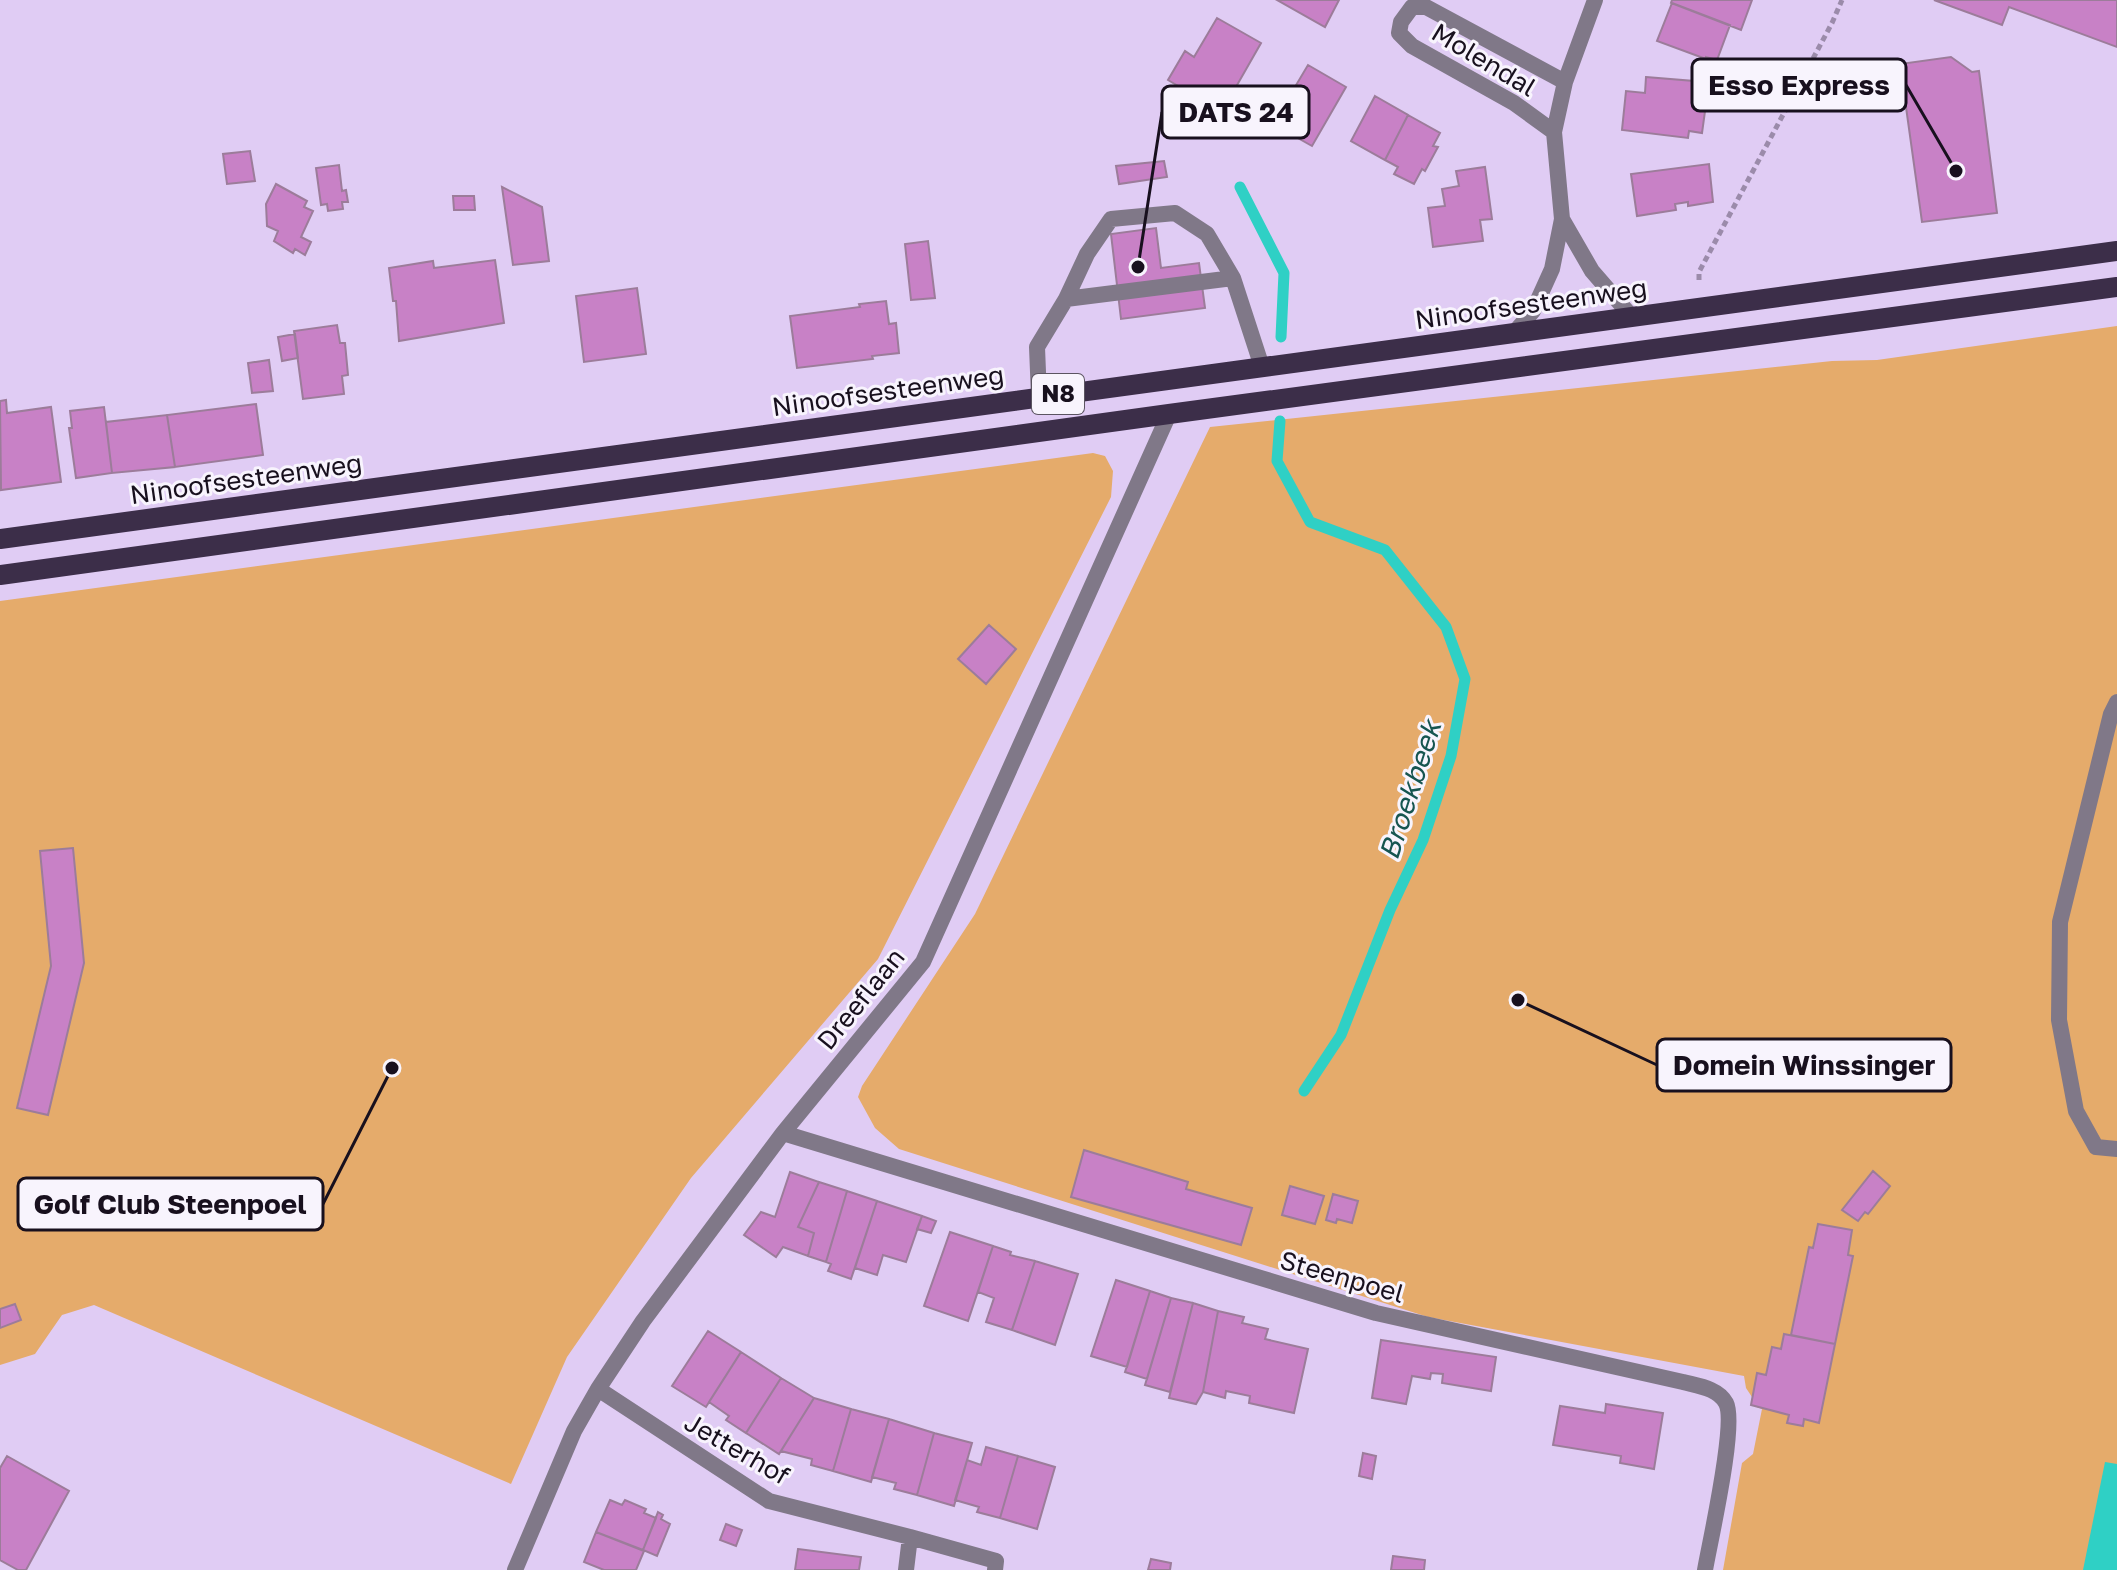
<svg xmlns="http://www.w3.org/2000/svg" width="2117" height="1570" viewBox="0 0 2117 1570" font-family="'Golos Text',sans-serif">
  <rect width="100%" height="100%" fill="#e0ccf4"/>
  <path fill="#e5ab6b" d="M2117,326V1570H1723L1742,1463L1753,1454L1762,1409L1751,1405L1752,1397L1746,1388L1744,1376L1428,1317L899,1149L875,1128L858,1097L862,1086L975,914L1210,427L1832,361L1877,360Z
    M1093,453L1105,456L1113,471L1111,497L878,959L691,1178L567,1357L511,1484L94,1305L62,1315L35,1354L0,1365V601Z"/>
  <path fill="#2fd0c5" d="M2105,1462L2117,1464V1570H2083Z"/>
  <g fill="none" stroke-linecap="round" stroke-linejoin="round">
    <path stroke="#2fd0c5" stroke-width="11" d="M1240,187L1284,273L1281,337
      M1280,421L1277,461L1310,522L1385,550L1446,627L1465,679L1451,756L1423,840L1390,910L1341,1035L1304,1091"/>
  </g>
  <path fill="#c881c6" stroke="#9c7c9a" stroke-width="2" d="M1277,0H1339L1325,27Z
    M1672,0H1752L1741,30L1671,3Z
    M1934,0H2117V47L2009,7L2002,25Z
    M1672,3L1730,25L1717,60L1706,57V59L1657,41Z
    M1217,18L1261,43L1220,115L1177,90L1178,86L1168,80L1185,51L1194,57Z
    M1951,57L1972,72L1979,71L1997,213L1922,222L1900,64Z
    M1308,65L1346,87L1312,146L1264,119L1282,87L1292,92Z
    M1646,77L1694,81L1692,99L1706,104L1702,133L1689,131L1688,138L1622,130L1626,91L1645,93Z
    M1375,96L1408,115L1385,160L1351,141Z
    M1408,115L1440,133L1433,146L1438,147L1425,171L1422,169L1414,184L1394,174L1398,167L1385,160Z
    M250,151L255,181L227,184L223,154Z
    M1164,161L1167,177L1119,184L1116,166Z
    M1709,164L1713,202L1688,206V202L1675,204L1676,210L1637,216L1631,174Z
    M339,165L342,191L346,190L348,202H342L343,209L328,211L327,204L321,205L316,168Z
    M1485,167L1492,219L1480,220L1483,241L1433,247L1428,208L1445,206L1442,189L1459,186L1456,171Z
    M276,184L307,201L304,207L313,211L301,237L311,242L305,255L295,249L293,253L274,241L278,231L267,226L266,204Z
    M502,187L542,207L549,261L513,265Z
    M453,196H474L475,210H454Z
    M1156,228L1161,268L1199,263L1205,308L1121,319L1111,234Z
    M928,241L935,298L911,300L905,244Z
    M495,260L504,323L399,341L396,301H393L389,268L433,261L434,268Z
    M637,288L646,354L584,362L576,296Z
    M886,301L889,324L896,323L899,353L872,356L873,359L797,368L790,316L860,307L859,304Z
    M337,325L340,343H345L348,375L342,376L344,394L303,399L294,331Z
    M295,334L298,358L282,361L278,337Z
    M269,360L273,391L252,393L248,363Z
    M6,400L7,413L51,407L61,482L1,490L0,401Z
    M256,404L263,455L175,467L167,415Z
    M104,407L112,473L76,478L69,428H72L70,411Z
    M167,415L175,467L112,473L106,422Z
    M989,625L1016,649L986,684L958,659Z
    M73,848L84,963L48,1115L17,1108L51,966L40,851Z
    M1084,1150L1188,1182L1186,1189L1252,1208L1241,1245L1071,1197Z
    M1873,1171L1890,1186L1868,1214L1865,1212L1858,1221L1842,1210Z
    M790,1172L819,1182L798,1227L814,1233L808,1256L783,1247L776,1257L744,1235L761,1212L775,1217Z
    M819,1182L847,1191L826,1262L808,1256L814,1233L798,1227Z
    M1290,1186L1324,1196L1315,1224L1282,1215Z
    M847,1191L877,1201L851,1279L828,1271L831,1264L826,1262Z
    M1333,1194L1358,1201L1352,1223L1337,1219L1336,1223L1326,1220Z
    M877,1201L922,1216L906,1262L883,1255L877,1275L855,1268Z
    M922,1216L936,1221L931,1233L917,1229Z
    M1818,1224L1852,1230L1848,1255L1853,1256L1835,1344L1791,1335L1809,1247L1813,1248Z
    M950,1232L993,1246L968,1321L924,1306Z
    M993,1246L1011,1252L1010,1255L1035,1261L1012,1330L986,1322L994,1298L978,1292Z
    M1035,1261L1078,1274L1055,1345L1012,1330Z
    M1116,1280L1150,1291L1127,1367L1091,1356Z
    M1150,1291L1171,1298L1147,1379L1125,1372Z
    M1171,1298L1193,1303L1170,1392L1145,1385Z
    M1193,1303L1218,1311L1203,1392L1196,1404L1169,1398Z
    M15,1304L21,1320L0,1328V1309Z
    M1218,1311L1244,1317L1242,1323L1268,1329L1265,1339L1308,1349L1294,1413L1249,1403L1250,1396L1226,1391L1225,1398L1203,1392Z
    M708,1331L741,1352L706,1407L672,1386Z
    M1784,1334L1835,1344L1819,1423L1804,1419L1803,1426L1787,1423L1789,1415L1751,1405L1757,1373L1766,1375L1772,1347L1781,1349Z
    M1381,1340L1496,1357L1491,1391L1442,1383L1443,1374L1431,1373L1430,1379L1412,1376L1406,1404L1372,1398Z
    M741,1352L781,1378L746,1433L726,1420L729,1416L709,1402Z
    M781,1378L814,1398L779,1454L746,1433Z
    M814,1398L851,1409L833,1471L811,1465L812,1459L781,1451Z
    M1606,1404L1663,1413L1654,1469L1620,1463L1621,1456L1553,1445L1560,1406L1605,1413Z
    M851,1409L889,1419L871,1482L833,1471Z
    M889,1419L934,1433L917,1495L894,1489L896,1483L872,1477Z
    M934,1433L972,1443L954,1506L917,1495Z
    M986,1447L1018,1456L1000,1518L977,1512L979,1507L955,1500L967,1460L981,1465Z
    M1363,1453L1376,1456L1372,1479L1359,1476Z
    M7,1456L69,1491L26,1570H18L0,1560V1468Z
    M1018,1456L1055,1467L1037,1529L1000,1518Z
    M610,1500L622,1505L625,1500L646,1509L644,1513L656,1518L643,1550L596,1532Z
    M658,1512L663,1515L661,1519L670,1524L657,1556L643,1550Z
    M726,1524L742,1530L736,1546L720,1540Z
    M596,1532L644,1551L636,1570H604L584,1562Z
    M798,1549L861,1557L859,1570H795Z
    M1393,1556L1425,1560L1424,1570H1391Z
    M1151,1559L1171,1563L1170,1570H1148Z"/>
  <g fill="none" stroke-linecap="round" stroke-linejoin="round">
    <path stroke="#9b8baa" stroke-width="5" stroke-dasharray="6 4" stroke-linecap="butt" d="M1699,280V272L1832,23L1842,0"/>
    <path stroke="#807888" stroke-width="16" d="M1066,299L1087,254L1111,219L1175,213L1207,234L1233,278
      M1039,397L1037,347L1066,299L1233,278L1262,367
      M2117,702L2111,714L2060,922L2059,1020L2076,1111L2096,1147L2117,1149"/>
    <path stroke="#807888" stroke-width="16" d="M1554,132L1514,103L1412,46L1399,33L1401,22L1412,7H1426L1565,82
      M1562,219L1592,271L1631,316
      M1514,333L1533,311L1552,269L1562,219L1554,132L1565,82L1595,0
      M783,1133L1376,1313L1683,1382C1698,1386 1718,1388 1726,1403C1737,1424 1710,1541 1705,1570
      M598,1389L769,1501L910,1537L906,1570
      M910,1537L996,1561L995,1570
      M515,1570L574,1431L598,1389L643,1321L783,1133L923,962L1169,414"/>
    <path stroke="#3c2e49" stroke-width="20" d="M0,539L2117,251
      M0,575L1169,414L2117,287"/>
  </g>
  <g text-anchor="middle" stroke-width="6" stroke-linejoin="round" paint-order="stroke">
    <rect fill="#f8f4fd" stroke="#5b5461" stroke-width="2" x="1032" y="374" width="52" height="40" rx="6"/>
    <g font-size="24" font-weight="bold" fill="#18101e">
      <text x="1058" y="402">N8</text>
    </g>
    <g font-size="26" fill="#18101e" stroke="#f8f4fd">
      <text transform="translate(1484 60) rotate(31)" y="9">Molendal</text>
      <text transform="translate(1531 304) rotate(-8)" y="9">Ninoofsesteenweg</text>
      <text transform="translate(888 391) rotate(-8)" y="9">Ninoofsesteenweg</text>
      <text transform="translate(246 479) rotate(-8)" y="9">Ninoofsesteenweg</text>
      <text transform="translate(861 999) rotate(-51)" y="9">Dreeflaan</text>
      <text transform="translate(1342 1277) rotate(16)" y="9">Steenpoel</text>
      <text transform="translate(737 1449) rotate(30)" y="9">Jetterhof</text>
    </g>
    <g font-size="28" font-style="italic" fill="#165550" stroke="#f8f4fd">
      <text transform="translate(1410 790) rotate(-72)" y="10">Broekbeek</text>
    </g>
  </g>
  <path fill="none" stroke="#18101e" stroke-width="3" d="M1956 171L1906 85M1138 267L1162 112M1518 1000L1657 1065M392 1068L323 1204"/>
  <g fill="#18101e" stroke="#f8f4fd" stroke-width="3">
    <circle cx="1956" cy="171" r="8"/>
    <circle cx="1138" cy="267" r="8"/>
    <circle cx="1518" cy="1000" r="8"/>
    <circle cx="392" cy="1068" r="8"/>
  </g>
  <g fill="#f8f4fd" stroke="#18101e" stroke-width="3">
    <rect x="1692" y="59" width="214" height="52" rx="8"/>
    <rect x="1162" y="86" width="147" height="52" rx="8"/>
    <rect x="1657" y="1039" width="294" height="52" rx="8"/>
    <rect x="18" y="1178" width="305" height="52" rx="8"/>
  </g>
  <g font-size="28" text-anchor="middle" font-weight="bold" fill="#18101e">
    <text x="1799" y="95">Esso Express</text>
    <text x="1236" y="122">DATS 24</text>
    <text x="1804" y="1075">Domein Winssinger</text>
    <text x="170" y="1214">Golf Club Steenpoel</text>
  </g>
</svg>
